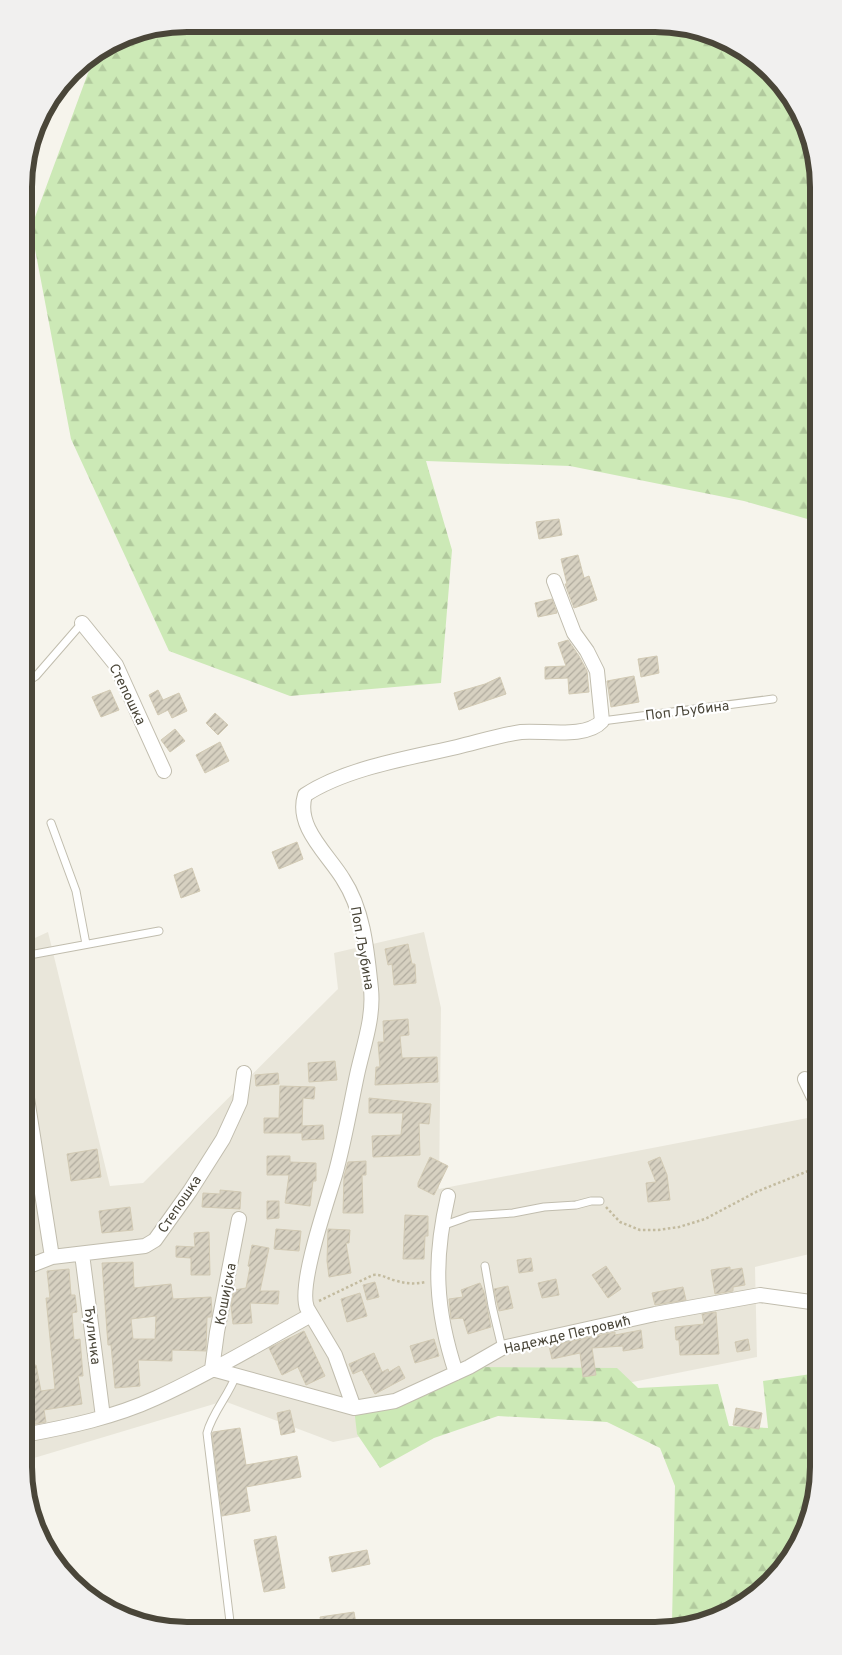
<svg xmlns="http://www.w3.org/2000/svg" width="842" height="1655" viewBox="0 0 842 1655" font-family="Overpass,sans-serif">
  <defs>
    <pattern id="forest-firs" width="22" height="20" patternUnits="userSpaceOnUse" patternTransform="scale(1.25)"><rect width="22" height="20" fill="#cce9b6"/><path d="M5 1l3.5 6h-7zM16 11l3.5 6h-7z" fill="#b1c99d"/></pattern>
    <pattern id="building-hatch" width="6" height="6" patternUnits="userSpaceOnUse" patternTransform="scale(1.25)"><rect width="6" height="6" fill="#d7d1c1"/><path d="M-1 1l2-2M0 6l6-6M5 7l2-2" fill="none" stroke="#b0ab9e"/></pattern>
  </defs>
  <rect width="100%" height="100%" fill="#f6f4ec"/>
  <path fill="#e9e6da" d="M48,932L110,1186L143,1183L338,989L334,953L424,932L441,1008L439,1189L818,1116V1252L755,1267L757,1357L333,1442L224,1401L24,1461V943Z"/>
  <path fill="url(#forest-firs)" d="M188,24L686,27L763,65L810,135L818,188V522L744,501L570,466L426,461L452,550L441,683L290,696L169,651L71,439L31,228L88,73L107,48L125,36Z
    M469,1367L617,1368L638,1388L718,1384L729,1426L768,1428L763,1381L818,1373V1478L806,1530L784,1567L746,1603L707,1623L673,1628L672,1622L675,1486L660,1448L607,1422L498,1416L434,1438L380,1468L357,1434L354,1408L395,1401Z"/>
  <path fill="url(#building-hatch)" stroke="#d2cab4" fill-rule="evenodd" d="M559,519L562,535L539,539L536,522Z
    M578,555L584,578L589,576L597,600L574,608L565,584H567L561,559Z
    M552,599L557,613L538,617L535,603Z
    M568,640L579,656L587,671L589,692L569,694L568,678L545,679V667L566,666L558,643Z
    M657,656L659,673L641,677L638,659Z
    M634,676L639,702L611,707L607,681Z
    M500,677L506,694L459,710L454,693L485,684Z
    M110,690L119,710L101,717L92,697Z
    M158,690L163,700L179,693L187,711L172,718L168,710L158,715L149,695Z
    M215,713L228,725L218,735L206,723Z
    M175,729L185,741L170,752L161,740Z
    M220,742L229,761L205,773L196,755Z
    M297,842L303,859L279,869L272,852Z
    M192,868L200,891L181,898L174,875Z
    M408,944L412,964H415L416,983L394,985L392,964L388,965L385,949Z
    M408,1019L409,1035L400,1036L402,1058L437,1057L438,1082L375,1085L376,1067H380L378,1042H384L383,1021Z
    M335,1061L337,1080L309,1082L308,1063Z
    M278,1073L279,1084L256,1086L255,1075Z
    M280,1086L315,1087L314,1099L303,1098L302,1126L323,1125L324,1139L302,1140V1133H264V1118H279Z
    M369,1098L431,1104L429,1124L419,1123L420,1155L373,1157L372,1136L401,1135L403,1113H369Z
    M97,1149L101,1177L71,1181L67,1154Z
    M267,1156H290V1162L316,1163V1181H313L310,1206L285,1203L289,1175H267Z
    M430,1157L448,1166L434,1195L418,1187V1183Z
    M660,1157L667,1175L670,1200L648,1202L646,1183L656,1182L648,1162Z
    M366,1161V1175H362L363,1213H343L344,1176L348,1162Z
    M220,1190L241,1192L240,1209L202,1207L203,1193L220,1194Z
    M267,1201H279V1218L267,1219Z
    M130,1207L133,1230L102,1233L99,1211Z
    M405,1215L428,1216V1236H425L424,1259H403Z
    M276,1229L301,1231L299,1251L274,1249Z
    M328,1229L350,1230L349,1243H346L351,1273L329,1277L327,1261Z
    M209,1232L210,1275H191V1258L176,1257V1246L195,1247L194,1233Z
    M252,1245L269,1248L260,1291H279L278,1304L250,1303L252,1323L233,1324L231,1306L234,1290L246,1288L250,1267L248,1266Z
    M531,1258L533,1271L519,1273L517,1260Z
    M133,1262L134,1288L171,1284L173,1299L211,1297L212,1313L211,1317H207L206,1351L172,1350V1361L138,1360L140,1386L115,1388L111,1345H108L102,1263ZM156,1316L155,1339H133L131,1319Z
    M606,1266L621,1289L608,1298L592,1275Z
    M730,1267V1270L742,1268L745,1285L733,1287V1291L715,1294L711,1270Z
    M69,1269L71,1295H75L77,1312L72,1313L74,1340L80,1339L83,1376H78L82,1404L44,1410L46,1422L24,1426V1367L36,1365L41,1391L55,1389L46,1298H50L47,1271Z
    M556,1279L559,1295L542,1298L538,1283Z
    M375,1282L379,1297L367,1300L363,1285Z
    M480,1283L484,1292L491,1327L468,1334L463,1318L451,1319L449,1299L463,1297L461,1290Z
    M508,1286L513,1308L499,1311L494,1289Z
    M683,1287L686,1300L655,1305L652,1293Z
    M360,1293L367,1316L347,1322L341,1299Z
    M716,1312L719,1354L680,1355L679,1340H676L675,1327L704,1324L702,1314Z
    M641,1330L643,1348L623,1351V1346L592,1348L596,1375L583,1377L580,1353L552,1359L549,1346L615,1332V1335Z
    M304,1331L325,1376L306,1385L298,1367L282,1375L269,1348Z
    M434,1339L439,1356L415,1363L410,1346Z
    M748,1339L750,1350L737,1352L735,1342Z
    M374,1353L382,1372L388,1369L389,1372L399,1366L405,1378L375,1394L362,1370L353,1374L349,1364Z
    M736,1408L762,1413L759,1429L733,1425Z
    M290,1410L295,1432L281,1435L277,1413Z
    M240,1428L246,1465L297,1456L301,1477L246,1487L250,1511L222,1516L212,1434L213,1432Z
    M276,1536L285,1588L264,1592L254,1540Z
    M367,1550L370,1564L332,1572L329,1557Z
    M354,1612L357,1630H322L320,1617Z"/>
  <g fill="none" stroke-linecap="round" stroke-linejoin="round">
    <g stroke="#c1bdae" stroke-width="9">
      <path id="lane" d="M25,683L36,676L82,623
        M602,721L773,699
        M51,823L76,891L86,944
        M24,956L159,931
        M442,1226L470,1216L513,1213L544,1207L576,1205L591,1201H600
        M485,1266L492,1306L502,1348
        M231,1630L207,1433C212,1413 229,1395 236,1375"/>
    </g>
    <g stroke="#c1bdae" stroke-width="16">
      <path id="street" d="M82,623L116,665L164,771
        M24,1079L52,1257
        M805,1079L818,1106
        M448,1196C433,1261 435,1309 456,1373
        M239,1219L217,1332L212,1369L354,1408L395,1401L469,1367L502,1348L655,1314L760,1295L818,1303
        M82,1254L103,1417
        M24,1268L52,1257L145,1246L155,1240L190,1191L223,1139L240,1102L244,1073
        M354,1408L335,1355L307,1308C298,1285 327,1202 335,1175C344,1143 350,1108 357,1075C363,1047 374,1018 371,989C367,952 364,911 343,879C328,854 295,827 305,795C346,768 409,758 457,747C478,742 500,735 521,732C544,730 586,739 602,721L597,671L587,651L574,633L554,581
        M24,1435C68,1427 115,1417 156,1398C209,1374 260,1343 311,1315"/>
    </g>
    <path stroke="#c3bb9f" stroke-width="2.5" stroke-dasharray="2.5 2.5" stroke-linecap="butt" d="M606,1207L620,1222L640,1230H658L679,1227L705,1219L756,1192L818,1167
      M319,1301L373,1275C382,1274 388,1279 397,1281C407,1284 416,1284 426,1282"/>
    <use href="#lane" stroke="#fff" stroke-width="7"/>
    <use href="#street" stroke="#fff" stroke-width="14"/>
  </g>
  <g text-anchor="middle" stroke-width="4.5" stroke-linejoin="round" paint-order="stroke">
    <g font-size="14" fill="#4a4639" stroke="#fff">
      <text transform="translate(128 694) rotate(64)" y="5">Степошка</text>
      <text transform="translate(687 710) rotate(-7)" y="5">Поп Љубина</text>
      <text transform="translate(363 948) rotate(80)" y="5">Поп Љубина</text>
      <text transform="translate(179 1204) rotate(-56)" y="5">Степошка</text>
      <text transform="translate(225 1294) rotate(-79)" y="5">Кошијска</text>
      <text transform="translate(567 1334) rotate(-13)" y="5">Надежде Петровић</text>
      <text transform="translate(93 1335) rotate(83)" y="5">Ђуличка</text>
    </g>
  </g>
  <path d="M0 0H842V1655H0ZM187 32H655A155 155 0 0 1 810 187V1467A155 155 0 0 1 655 1622H187A155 155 0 0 1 32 1467V187A155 155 0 0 1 187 32Z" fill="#f1f0ef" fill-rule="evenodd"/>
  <path fill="none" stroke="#4a4639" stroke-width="6" d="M187 32H655A155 155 0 0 1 810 187V1467A155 155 0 0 1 655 1622H187A155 155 0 0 1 32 1467V187A155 155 0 0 1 187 32Z"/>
</svg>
